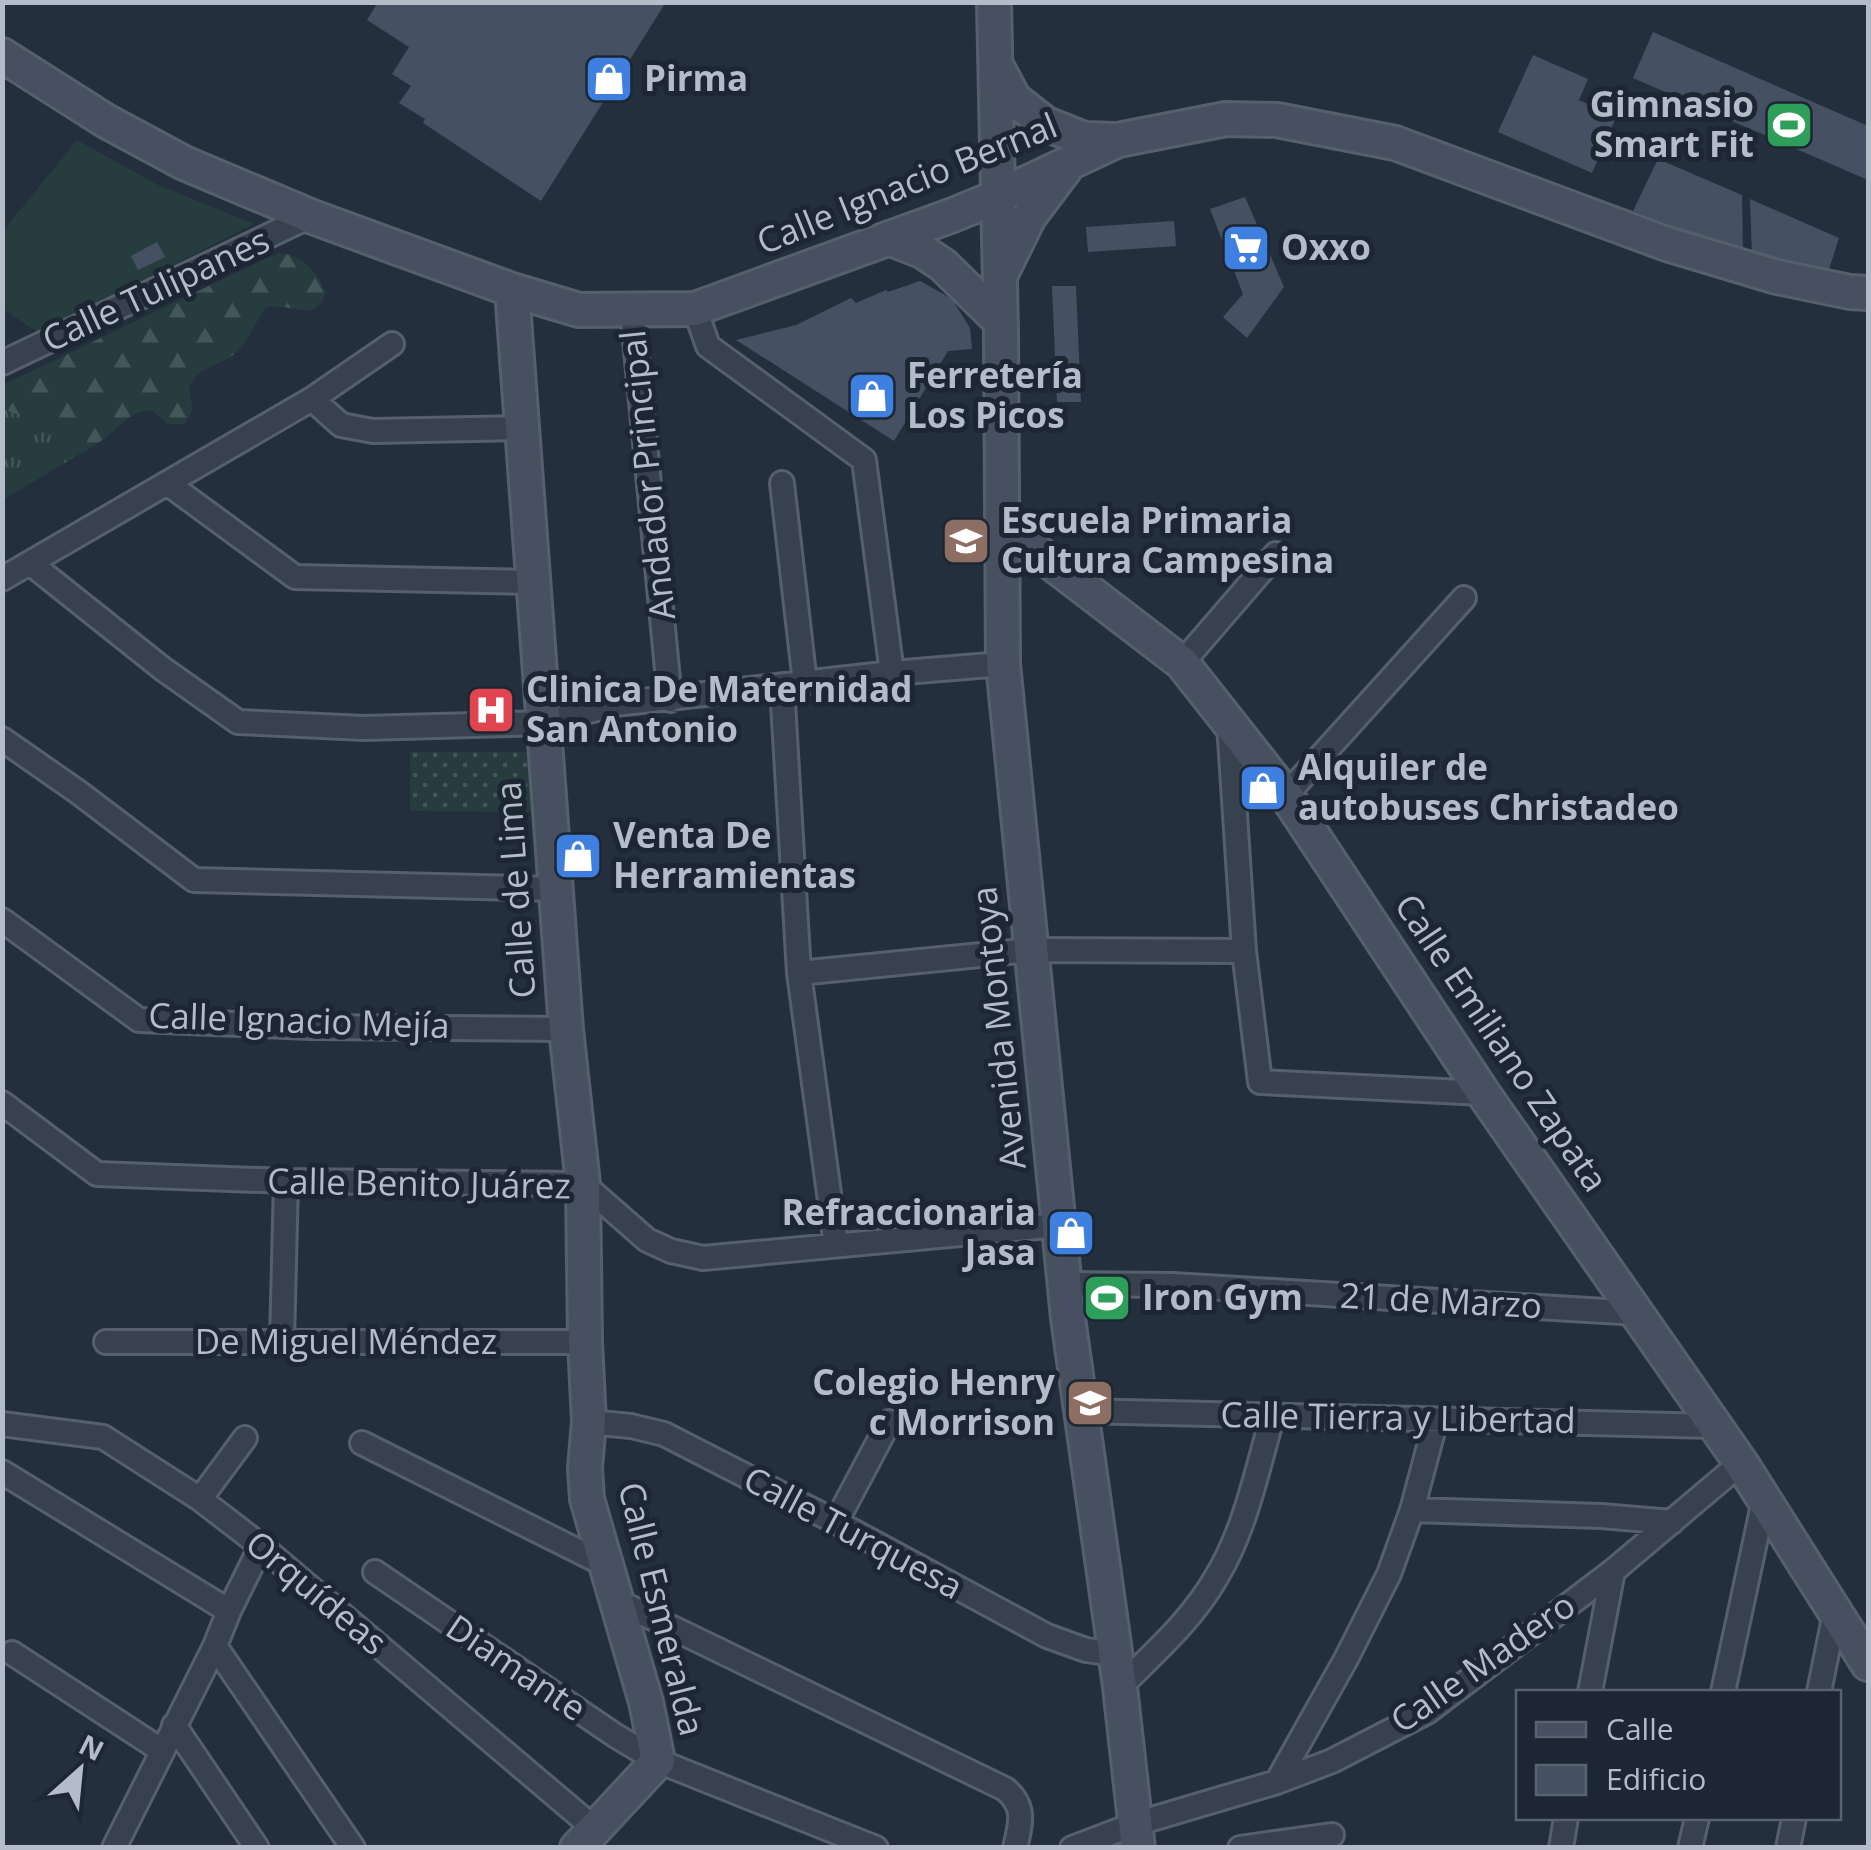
<svg xmlns="http://www.w3.org/2000/svg" width="1871" height="1850" viewBox="0 0 1871 1850" font-family="'Open Sans',sans-serif">
  <defs>
    <pattern id="grass-tufts" width="24" height="20" patternUnits="userSpaceOnUse" patternTransform="scale(2.5)"><rect width="24" height="20" fill="#263c3f"/><path d="M3 7l-1-3M5 7V3M7 7l1-3M15 17l-1-3M17 17v-4M19 17l1-3" fill="none" stroke="#435659"/></pattern>
    <pattern id="forest-firs" width="22" height="20" patternUnits="userSpaceOnUse" patternTransform="scale(2.5)"><rect width="22" height="20" fill="#263c3f"/><path d="M5 1l3.5 6h-7zM16 11l3.5 6h-7z" fill="#435659"/></pattern>
    <pattern id="park-dots" width="8" height="8" patternUnits="userSpaceOnUse" patternTransform="scale(2.5)"><rect width="8" height="8" fill="#263c3f"/><path d="M2 2h.1M6 6h.1" fill="none" stroke="#435659" stroke-width="1.8" stroke-linecap="round"/></pattern>
  </defs>
  <rect width="100%" height="100%" fill="#242f3e"/>
  <path fill="url(#grass-tufts)" d="M2,406C13,416 33,415 46,410L78,455L3,500Z"/>
  <path fill="url(#forest-firs)" d="M281,253C303,256 318,272 325,292C318,325 290,302 266,307C256,320 251,337 240,349C227,363 200,368 193,380C182,396 202,403 184,424H168L152,411C128,410 119,429 101,441C94,446 86,451 78,455L46,410C30,415 15,419 3,406V385L267,258Z"/>
  <path fill="url(#park-dots)" d="M410,752H536L540,812L410,811Z"/>
  <path fill="#263c3f" d="M77,140L156,184L254,224L39,333L3,309V231Z"/>
  <path fill="#455162" d="M378,2H666L541,201L423,123L425,119L399,103L411,86L392,74L409,47L367,20Z
    M1653,32L1868,126V180L1633,78Z
    M1533,55L1588,79L1579,100L1616,117L1592,173L1498,132Z
    M1658,159L1742,195L1743,253L1633,211Z
    M1245,197L1284,287L1247,338L1223,317L1243,294L1210,209Z
    M1750,199L1839,238L1824,285L1752,256Z
    M1174,221L1176,246L1088,252L1086,227Z
    M157,242L165,257L138,270L131,256Z
    M920,281L952,299L970,328L972,349L948,351L894,441L736,340L796,325L851,298L856,303L886,290L888,292Z
    M1052,286H1076L1081,402H1057Z"/>
  <g fill="none" stroke-linecap="round" stroke-linejoin="round">
    <g stroke="#565f6c" stroke-width="28">
      <path id="street" d="M632,309L670,700
        M695,309L708,346L864,460L892,673
        M2,363L310,216
        M312,399L341,425L373,431L521,428
        M167,483L295,577L535,582
        M782,483L805,683
        M30,563L163,669L238,722L364,728L544,723L615,704L892,673L1003,664
        M2,579L312,399L392,344
        M1182,663L1276,554
        M782,686L799,973L836,1245
        M1229,724L1244,951L1260,1082L1483,1093
        M2,739L78,792L194,880L556,889
        M1286,795L1464,598
        M2,920L139,1020L312,1027L566,1029
        M799,973L1031,950L1244,951
        M2,1103L97,1174L286,1181L583,1184L647,1240L671,1251L703,1258L1058,1225
        M1064,1284L1173,1285L1638,1313
        M106,1342H585
        M282,1342L286,1181
        M1081,1411L1715,1426
        M589,1422L631,1426L664,1434L836,1522L1047,1636L1086,1650L1115,1654
        M2,1424L103,1437L200,1499L261,1546L595,1829
        M362,1443L606,1565
        M2,1472L229,1611
        M200,1499L245,1438
        M1412,1510L1601,1516L1672,1522
        M836,1522L889,1422
        M375,1572L616,1736L658,1761L876,1848
        M617,1601L1005,1789C1026,1806 1021,1823 1015,1848
        M215,1646L353,1848
        M12,1653L161,1750
        M1120,1687C1155,1652 1192,1620 1217,1576C1246,1528 1257,1469 1273,1415
        M1590,1692L1613,1571
        M1723,1692L1764,1500
        M1819,1692L1835,1613
        M174,1725L257,1848
        M1277,1782L1346,1659L1389,1574L1412,1510L1436,1420
        M114,1848L215,1646L229,1611L261,1546
        M1072,1848L1135,1824L1277,1782L1332,1761L1427,1712L1613,1571L1741,1463
        M1240,1848L1332,1835
        M1561,1848L1566,1818
        M1690,1848L1697,1818
        M1788,1848L1794,1818"/>
    </g>
    <g stroke="#565f6c" stroke-width="38">
      <path id="secondary" d="M994,2L1001,332L1003,664L1068,1318L1120,1687L1138,1848
        M2,55L106,121L184,163L310,216L512,290L579,310L695,309L953,215L997,197L1118,140L1226,119L1277,120L1395,143L1667,244L1777,277L1850,292L1868,293
        M996,65L1014,99L1046,124L1084,139L1115,140
        M889,238L922,251L943,265L1000,321
        M1002,272L1029,217L1065,169
        M512,290L566,1029L583,1184L585,1342L589,1422L585,1468L587,1499L646,1702L658,1761L577,1848
        M1002,525L1182,663L1286,795L1483,1093L1741,1463L1868,1664"/>
    </g>
    <use href="#street" stroke="#38414e" stroke-width="22"/>
    <use href="#secondary" stroke="#465061" stroke-width="32"/>
  </g>
  <defs>
    <g id="shop-square" transform="scale(2.5)"><rect x="-9" y="-9" width="18" height="18" rx="4" fill="#3f7fe0" stroke="#1d2633"/><path d="M-5-2.5h2.3a2.7 3.5 0 0 1 5.4 0H5L5.5 6h-11ZM-1.5-2.5h3a1.5 2.3 0 0 0-3 0Z" fill="#fff"/></g>
    <g id="stadium-square" transform="scale(2.5)"><rect x="-9" y="-9" width="18" height="18" rx="4" fill="#2e9e5b" stroke="#1d2633"/><path d="M0-5a6.5 5 0 1 0 0 10a6.5 5 0 1 0 0-10ZM-3.5-1.8h7v3.6h-7Z" fill="#fff"/></g>
    <g id="supermarket-square" transform="scale(2.5)"><rect x="-9" y="-9" width="18" height="18" rx="4" fill="#3f7fe0" stroke="#1d2633"/><path d="M-6-5.5h2.5l.6 2H6L4.5 2H-2.5L-4.4-4H-6ZM-1.5 3.2a1.3 1.3 0 1 0 .1 0ZM3 3.2a1.3 1.3 0 1 0 .1 0Z" fill="#fff"/></g>
    <g id="school-square" transform="scale(2.5)"><rect x="-9" y="-9" width="18" height="18" rx="4" fill="#8d6e63" stroke="#1d2633"/><path d="M0-5L7-2L0 1L-7-2ZM-4 1L0 2.5L4 1V4Q0 6-4 4Z" fill="#fff"/></g>
    <g id="hospital-square" transform="scale(2.5)"><rect x="-9" y="-9" width="18" height="18" rx="4" fill="#e0444e" stroke="#1d2633"/><path d="M-5-5h3v3.5h4V-5h3V5h-3V1.5h-4V5h-3Z" fill="#fff"/></g>
  </defs>
  <g fill-rule="evenodd">
    <use href="#shop-square" x="609" y="79"/>
    <use href="#stadium-square" x="1789" y="125"/>
    <use href="#supermarket-square" x="1246" y="248"/>
    <use href="#shop-square" x="872" y="396"/>
    <use href="#school-square" x="966" y="541"/>
    <use href="#hospital-square" x="491" y="710"/>
    <use href="#shop-square" x="1263" y="788"/>
    <use href="#shop-square" x="578" y="856"/>
    <use href="#shop-square" x="1071" y="1233"/>
    <use href="#stadium-square" x="1107" y="1298"/>
    <use href="#school-square" x="1090" y="1403"/>
  </g>
  <g text-anchor="middle" stroke-width="10" stroke-linejoin="round" paint-order="stroke">
    <g font-size="35" font-weight="bold" fill="#b4bcc9" stroke="#1d2633" text-anchor="start">
      <text x="644" y="91">Pirma</text>
      <text x="1754" y="117" text-anchor="end">Gimnasio<tspan x="1754" dy="40">Smart Fit</tspan></text>
      <text x="1281" y="260">Oxxo</text>
      <text x="907" y="388">Ferretería<tspan x="907" dy="40">Los Picos</tspan></text>
      <text x="1001" y="533">Escuela Primaria<tspan x="1001" dy="40">Cultura Campesina</tspan></text>
      <text x="526" y="702">Clinica De Maternidad<tspan x="526" dy="40">San Antonio</tspan></text>
      <text x="1298" y="780">Alquiler de<tspan x="1298" dy="40">autobuses Christadeo</tspan></text>
      <text x="613" y="848">Venta De<tspan x="613" dy="40">Herramientas</tspan></text>
      <text x="1036" y="1225" text-anchor="end">Refraccionaria<tspan x="1036" dy="40">Jasa</tspan></text>
      <text x="1142" y="1310">Iron Gym</text>
      <text x="1055" y="1395" text-anchor="end">Colegio Henry<tspan x="1055" dy="40">c Morrison</tspan></text>
    </g>
    <g font-size="35" fill="#b4bcc9" stroke="#1d2633">
      <text transform="translate(907 184) rotate(-22)" y="12">Calle Ignacio Bernal</text>
      <text transform="translate(156 290) rotate(-25)" y="12">Calle Tulipanes</text>
      <text transform="translate(648 475) rotate(-96)" y="12">Andador Principal</text>
      <text transform="translate(516 890) rotate(-94)" y="12">Calle de Lima</text>
      <text transform="translate(299 1021) rotate(2)" y="12">Calle Ignacio Mejía</text>
      <text transform="translate(999 1028) rotate(-96)" y="12">Avenida Montoya</text>
      <text transform="translate(1501 1043) rotate(56)" y="12">Calle Emiliano Zapata</text>
      <text transform="translate(419 1184) rotate(1)" y="12">Calle Benito Juárez</text>
      <text transform="translate(1441 1301) rotate(3)" y="12">21 de Marzo</text>
      <text x="346" y="1354">De Miguel Méndez</text>
      <text transform="translate(1398 1418) rotate(1)" y="12">Calle Tierra y Libertad</text>
      <text transform="translate(853 1533) rotate(28)" y="12">Calle Turquesa</text>
      <text transform="translate(316 1593) rotate(40)" y="12">Orquídeas</text>
      <text transform="translate(661 1609) rotate(76)" y="12">Calle Esmeralda</text>
      <text transform="translate(1483 1663) rotate(-35)" y="12">Calle Madero</text>
      <text transform="translate(516 1668) rotate(34)" y="12">Diamante</text>
    </g>
  </g>
  <rect width="1871" height="1850" fill="none" stroke="#b4bcc9" stroke-width="10"/>
  <rect x="1516" y="1690" width="325" height="130" fill="#1d2633" stroke="#59626f" stroke-width="2.5"/>
  <rect x="1536" y="1722" width="50" height="15" fill="#465061" stroke="#59626f" stroke-width="2.5"/>
  <text x="1606" y="1740" font-size="30" fill="#b4bcc9">Calle</text>
  <rect x="1536" y="1765" width="50" height="30" fill="#455162" stroke="#59626f" stroke-width="2.5"/>
  <text x="1606" y="1790" font-size="30" fill="#b4bcc9">Edificio</text>
  <g transform="translate(80 1770) rotate(27)" stroke="#1d2633" stroke-width="8" paint-order="stroke">
  <path d="M0-8L18 38L0 25L-18 38Z" fill="#b4bcc9"/>
  <text y="-15" font-size="28" font-weight="bold" text-anchor="middle" fill="#b4bcc9">N</text>
  </g>
</svg>
